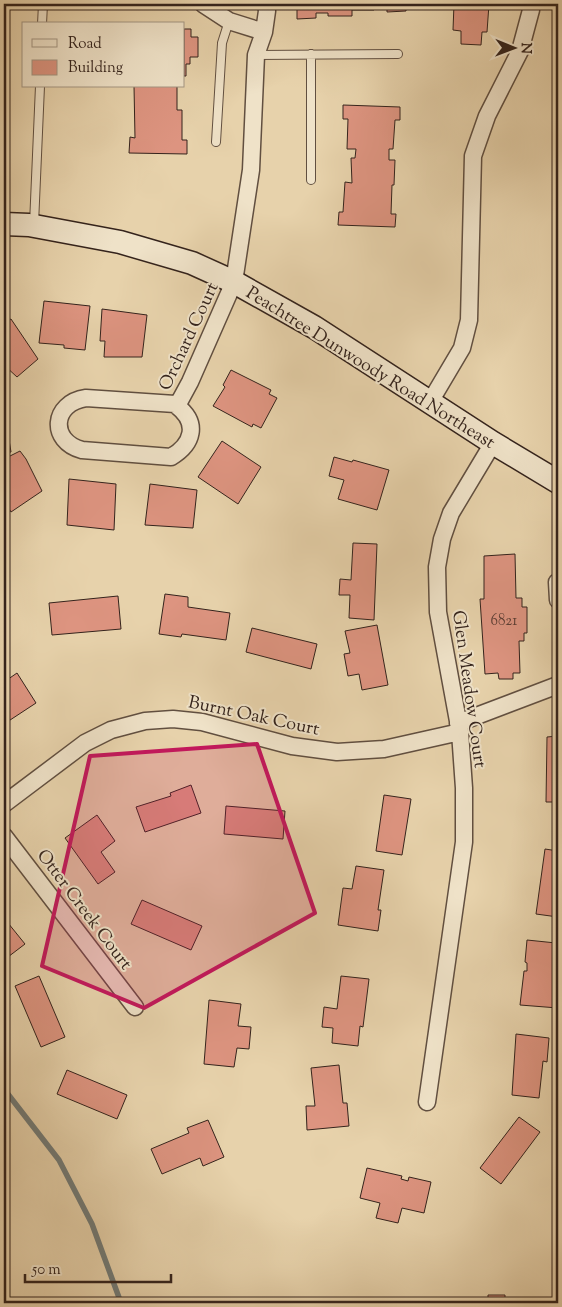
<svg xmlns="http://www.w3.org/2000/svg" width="562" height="1307" viewBox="0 0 562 1307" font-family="'Sorts Mill Goudy',serif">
  <rect width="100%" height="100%" fill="#e7d2ab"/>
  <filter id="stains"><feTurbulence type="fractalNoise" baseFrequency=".004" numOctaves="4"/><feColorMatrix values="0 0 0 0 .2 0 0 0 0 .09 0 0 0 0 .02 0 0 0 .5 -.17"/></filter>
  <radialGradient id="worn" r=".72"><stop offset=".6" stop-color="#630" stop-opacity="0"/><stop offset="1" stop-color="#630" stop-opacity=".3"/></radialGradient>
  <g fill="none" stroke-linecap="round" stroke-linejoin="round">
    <path stroke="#727b77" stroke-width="5.5" d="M4,1089L59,1160L92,1224L121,1303"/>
  </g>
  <path fill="#dd9480" stroke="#34231c" d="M302,4H406V11L387,12V7H374V10H352V16H328V13H316V18L297,19V5Z
    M454,4H489L487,32H482L481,45L461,44V31L453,30Z
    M184,29H191V37H198V57H190V64H186V76H184Z
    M134,86H177V110H182V140H187V154L129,153L130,137L135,138Z
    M343,105L400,107V120H395L393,149H389V160H395L394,185H392L391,214H396L395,227L338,225L339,212H343L345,182L352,183L351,158H355L356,149H347L348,119H343Z
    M44,301L90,306L85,350L64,348V345L39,343Z
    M102,309L147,315L142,357H104L105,341H100Z
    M11,319L38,359L17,377L4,365V322Z
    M231,370L271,390L269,394L277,398L261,428L253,424L252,427L213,406L225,387L223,385Z
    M4,409L11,452L4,453Z
    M222,441L261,467L238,504L198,477Z
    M20,451L26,459L42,491L11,512L4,500V459Z
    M334,457L352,462L353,460L389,470L377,510L338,499L344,480L329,476Z
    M69,479L116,484L114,530L67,525Z
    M150,484L197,490L193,528L145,525Z
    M353,543L377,544L374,620L349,618L350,595H339L340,579L351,580Z
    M515,554L516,598H522V607H527V633H524V641H519L520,673H513V679H499L498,673L485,674L480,599H484V556Z
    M165,594L188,597V607L230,613L226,640L182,634L181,637L159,634Z
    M118,596L121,629L52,635L49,603Z
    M377,625L388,685L362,690L359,674L348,676L344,654L350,653L345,631Z
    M252,628L317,644L311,669L246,652Z
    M17,673L36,703L4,724V682Z
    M558,736V802H546L547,737Z
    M191,785L201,813L145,832L136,807L171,796L170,793Z
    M384,795L411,799L402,855L376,851Z
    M226,806L285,811L283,839L224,834Z
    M97,815L115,841L101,852L115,872L98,884L65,838Z
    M545,849L558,851V917L536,914Z
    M356,866L384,870L378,910H381L378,931L338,925L343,888L352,889Z
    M142,900L202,926L191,950L131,924Z
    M4,918L25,944L4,960Z
    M527,940L556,943L553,979H558V1008L520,1005L524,971H527V963L525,962Z
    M39,976L65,1037L41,1047L15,986Z
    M341,976L369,979L363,1027L360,1026L358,1046L332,1043L333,1028L322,1027L324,1007L337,1009Z
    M209,1000L241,1004L238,1026L251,1027L249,1049L237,1048L234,1067L204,1064Z
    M516,1034L549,1038L547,1062L543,1061L539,1098L512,1095Z
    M339,1065L343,1103H347L349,1126L307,1130L306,1106H315L311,1068Z
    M67,1070L127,1095L117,1119L57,1094Z
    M519,1117L540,1132L501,1184L480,1168Z
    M208,1120L224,1157L203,1166L200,1158L162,1174L151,1149L189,1133L187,1128Z
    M367,1168L402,1176L401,1179L408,1181L409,1177L431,1182L424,1213L402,1208L398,1223L376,1218L380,1203L360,1198Z
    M488,1295H505V1303H488Z"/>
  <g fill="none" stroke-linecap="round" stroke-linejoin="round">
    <g stroke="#614f40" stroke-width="10">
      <path id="lane" d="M42,24L43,4
        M256,55L398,54
        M216,142L222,43L229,21
        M311,180V54
        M34,224L40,86"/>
    </g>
    <g stroke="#614f40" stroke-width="19">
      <path id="street" d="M203,4L229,21L264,32
        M430,402L462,348L469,320L473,156L487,116L520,51L531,10V4
        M177,406C199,423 193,444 171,457L82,450C49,441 52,403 86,398L175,404L177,406L190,382L234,282L251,170L256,55L264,32L267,11L266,4
        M557,582L558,600
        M458,723L558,685
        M4,804L85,743L111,730L145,721L173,719L202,722L292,746L337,752L384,749L460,732
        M4,836L135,1007
        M427,1102L464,842V788L460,732L438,612L437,567L442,539L451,513L493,443"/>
    </g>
    <g stroke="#34231c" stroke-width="25">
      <path id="secondary" d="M4,224L29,225L120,242L192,263L234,282L314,327L493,443L558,482"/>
    </g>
    <use href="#lane" stroke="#efe2c8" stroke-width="8"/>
    <use href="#street" stroke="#efe2c8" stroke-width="16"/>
    <use href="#secondary" stroke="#efe2c8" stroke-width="22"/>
  </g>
  <path fill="#c2185b" fill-opacity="0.2" stroke="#c2185b" stroke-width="4" stroke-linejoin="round" d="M257,744L315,913L144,1008L42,966L90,756Z"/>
  <g text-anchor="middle" stroke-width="4" stroke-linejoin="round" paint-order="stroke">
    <g font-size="15" fill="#5e3f35">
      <text x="504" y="625">6821</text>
    </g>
    <g font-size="18" fill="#34231c" stroke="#efe2c8">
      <text transform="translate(188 336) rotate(-65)" y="6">Orchard Court</text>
      <text transform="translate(371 367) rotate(32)" y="6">Peachtree Dunwoody Road Northeast</text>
      <text transform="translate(470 689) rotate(82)" y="6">Glen Meadow Court</text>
      <text transform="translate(254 715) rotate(12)" y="6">Burnt Oak Court</text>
      <text transform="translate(85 909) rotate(53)" y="6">Otter Creek Court</text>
    </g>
  </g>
  <rect width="562" height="1307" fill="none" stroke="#e7d2ab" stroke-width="20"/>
  <rect x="5" y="5" width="552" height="1297" fill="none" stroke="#34231c" stroke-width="2.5"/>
  <rect x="10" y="10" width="542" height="1287" fill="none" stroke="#34231c"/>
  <rect x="22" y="22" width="162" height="65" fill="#efe2c8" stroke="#a49683"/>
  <rect x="32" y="39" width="25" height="8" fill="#efe2c8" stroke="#a49683"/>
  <text x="68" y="48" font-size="15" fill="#34231c">Road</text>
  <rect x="32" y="60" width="25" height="15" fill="#dd9480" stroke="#a49683"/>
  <text x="68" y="72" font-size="15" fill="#34231c">Building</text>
  <g transform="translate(514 48) rotate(91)" stroke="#efe2c8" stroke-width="4" paint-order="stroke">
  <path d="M0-4L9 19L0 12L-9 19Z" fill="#34231c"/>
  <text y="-8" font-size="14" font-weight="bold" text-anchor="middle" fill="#34231c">N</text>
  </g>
  <path d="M25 1274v8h146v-8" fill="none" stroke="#34231c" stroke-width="2.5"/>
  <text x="32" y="1274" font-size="15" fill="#34231c" stroke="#efe2c8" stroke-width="4" paint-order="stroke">50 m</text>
  <rect width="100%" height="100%" filter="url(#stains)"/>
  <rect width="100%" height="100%" fill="url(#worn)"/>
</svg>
